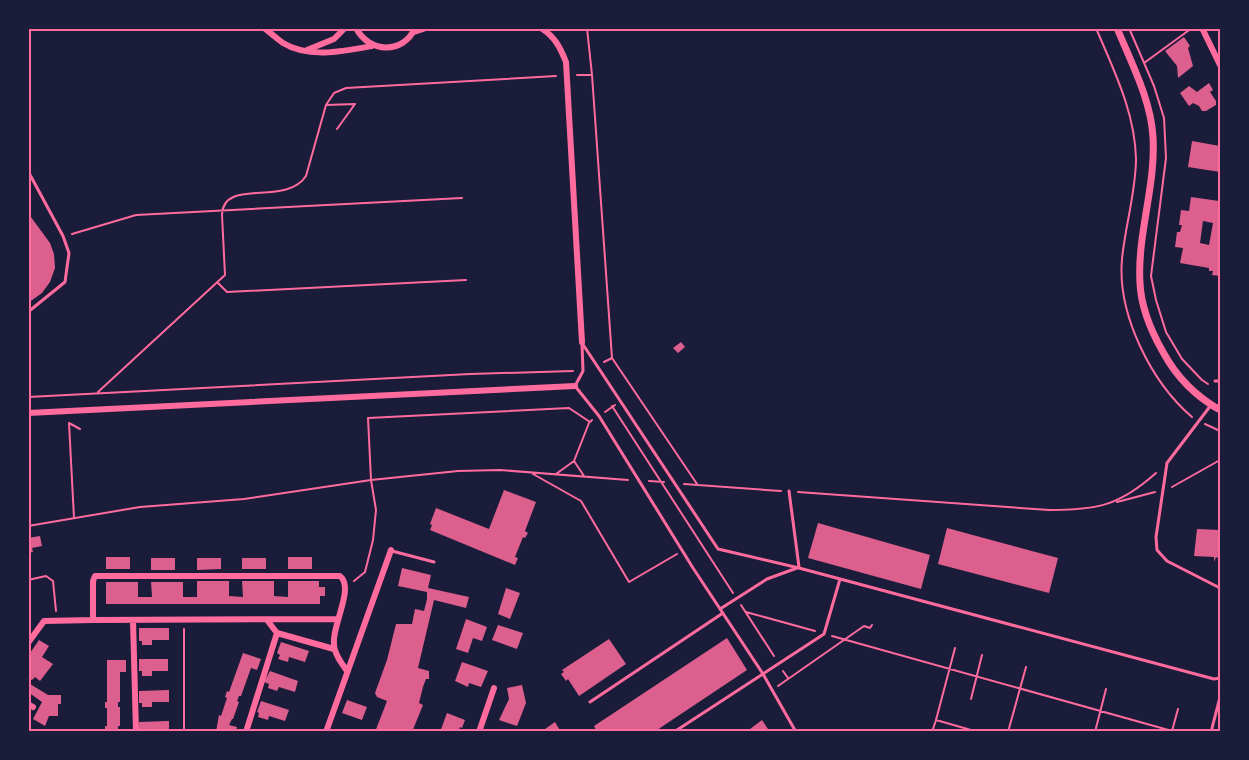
<svg xmlns="http://www.w3.org/2000/svg" width="1249" height="760" viewBox="0 0 1249 760" font-family="Georgia,serif">
  <rect width="100%" height="100%" fill="#1b1b3a"/>
  <path fill="#dd5f8e" fill-rule="evenodd" d="M1184,37L1190,46L1188,48L1193,66L1178,78L1177,66L1165,51Z
    M1209,83L1213,90L1210,92L1216,101V105L1206,111H1202L1199,106L1193,103L1189,106L1180,93L1189,86L1197,92Z
    M1192,141L1220,146V172L1188,167Z
    M1191,197L1219,201L1220,203V276L1212,275L1213,271H1209V268L1180,263L1183,248L1175,247L1177,232H1180L1182,225H1179L1181,210L1189,211ZM1203,221L1213,223L1209,245L1200,243Z
    M28,213L50,243L54,254L55,268L50,282L42,293L28,303Z
    M681,342L685,347L678,353L673,348Z
    M504,490L536,502L525,531L528,533L525,538L523,537L515,557L518,558L515,565L430,530L432,525L430,524L436,508L489,529Z
    M818,523L930,555L921,589L808,558Z
    M947,528L1058,558L1049,593L938,564Z
    M1197,529L1220,530V559L1216,557L1214,562V557L1194,556Z
    M40,536L42,546L32,548L33,552L28,553V538Z
    M106,557H130V569H106Z
    M288,557H312V569H288Z
    M151,558H175V570H151Z
    M197,558H221V569L197,570Z
    M242,558H266V569H242Z
    M402,568L431,575L428,588L469,597L466,608L434,600L418,668L429,671V679H426L423,687L419,703L423,705L412,732H375L387,701L377,697L375,693L387,660L396,624H412L415,609L424,611L427,599V592L398,586Z
    M197,581H229V596L243,597L242,581H274V596L288,597V581H319V587H325V596H320V604H106V582H138V597H152L151,582H183V597H197Z
    M506,588L520,593L510,619L498,614Z
    M466,619L487,627L482,641L473,638L468,653L456,649Z
    M498,625L523,633L517,649L492,640Z
    M139,628H169V640H152V645H142V641H139Z
    M727,638L747,670L654,732H597L594,726Z
    M609,639L626,664L579,696L568,679L566,681L561,674L564,672L562,670Z
    M39,640L49,646L42,657L53,664L40,681L35,677L32,680L28,678V656Z
    M281,642L309,651L305,662L289,657L288,662L278,659L280,655L277,653Z
    M243,653L261,659L257,670L251,668L241,696H239L237,701L239,702L233,719H232L229,725L237,727L236,732H216L219,715L221,716L227,698L225,697L227,691L229,692Z
    M139,659H168V671H152V676H142V671H139Z
    M107,660H126V672H120V702H118V707H120V726H118V732H105V726H107V708H105V702H107Z
    M462,662L488,671L481,687L469,683L468,687L455,681Z
    M270,671L298,681L295,692L279,687L277,691L268,688L269,684L264,682Z
    M30,684L48,695H61V704H58V716H49L45,726L33,719L42,702L28,692Z
    M522,685L526,703L517,726L499,720L509,699L507,688Z
    M169,690V702H152V707H142V703H139V691Z
    M347,700L367,707L362,720L342,713Z
    M261,701L289,710L285,721L269,716L268,720L258,717L259,713L257,712Z
    M447,713L465,720L462,728L460,727L458,732H440Z
    M762,720L770,732H746Z
    M169,721V732H139V722Z
    M555,722L561,732H546L545,729Z"/>
  <g fill="none" stroke-linecap="round" stroke-linejoin="round">
    <path stroke="#ff6b9d" stroke-width="2" d="M587,28L592,75L612,358L697,484
      M1096,28C1114,71 1135,112 1136,159C1136,191 1125,227 1122,259C1117,314 1151,382 1192,417
      M1129,28L1154,86L1164,118L1166,158L1151,276L1156,300L1166,332L1182,359L1202,380L1208,384
      M1144,63L1192,28
      M577,75H592
      M326,105L355,104L337,129
      M72,234L136,215L462,198
      M217,282L227,292L466,280
      M604,362L612,358
      M98,392L225,275L222,215C223,177 286,207 306,176L326,105L334,93L346,88L556,76
      M28,397L470,374L573,371
      M612,406L733,593
      M605,412L615,405
      M69,423L74,518
      M69,423L80,429
      M1205,424L1220,431
      M574,461L584,476
      M533,474L581,501L629,582L677,554
      M556,474L574,461L589,423
      M649,481L664,482
      M684,484L781,491
      M1172,487L1220,460
      M798,492L1049,510C1097,510 1119,506 1156,473
      M1117,502L1155,492
      M28,526L140,507L244,499L371,480L458,471L500,470L628,480
      M28,580L46,576L53,581L56,611
      M354,581L365,572L373,540L376,510L371,480L368,418L569,408L590,422L592,420
      M741,605L774,656
      M746,612L815,631
      M184,629V732
      M832,636L1172,731L1178,709
      M955,648L936,720L978,732
      M783,671L788,678
      M778,686L864,626L870,628L872,625
      M971,699L982,655
      M932,732L936,720
      M1008,732L1026,667
      M1095,732L1106,689"/>
    <path stroke="#ff6b9d" stroke-width="3" d="M28,171L63,236L69,253L65,282L28,312
      M582,343L718,549L799,568L1214,679L1220,678
      M582,344L583,371L575,386L599,416L693,568L763,674L796,732
      M1215,381H1220
      M1211,405L1167,463L1156,537L1157,550L1167,561L1220,588
      M789,491L799,567
      M392,551L434,562
      M720,609L767,579L797,568
      M590,702L723,613
      M674,732L824,634L840,579
      M1211,732L1220,697"/>
    <path stroke="#ff6b9d" stroke-width="6" d="M264,28C271,33 277,39 283,43C309,59 345,51 372,46
      M356,28C369,53 403,55 415,28
      M541,28C555,37 560,47 566,62L582,342
      M1202,28L1220,65
      M414,32L426,28
      M307,50L334,39L345,28
      M28,413L575,386
      M337,619L93,620V581L95,576H340C356,589 328,630 335,650C337,658 343,665 347,671
      M133,620L136,732
      M267,620L277,633L334,649
      M28,643L44,621L93,620
      M28,704L33,707
      M246,732L277,633
      M326,732L391,550
      M479,732L494,688"/>
    <path stroke="#ff6b9d" stroke-width="7" d="M1117,28C1131,62 1151,100 1153,137C1156,186 1137,234 1140,283C1141,308 1151,331 1163,352C1177,378 1195,396 1220,410"/>
  </g>
  <rect width="1249" height="760" fill="none" stroke="#1b1b3a" stroke-width="60"/>
  <rect x="30" y="30" width="1189" height="700" fill="none" stroke="#ff6b9d" stroke-width="2"/>
</svg>
